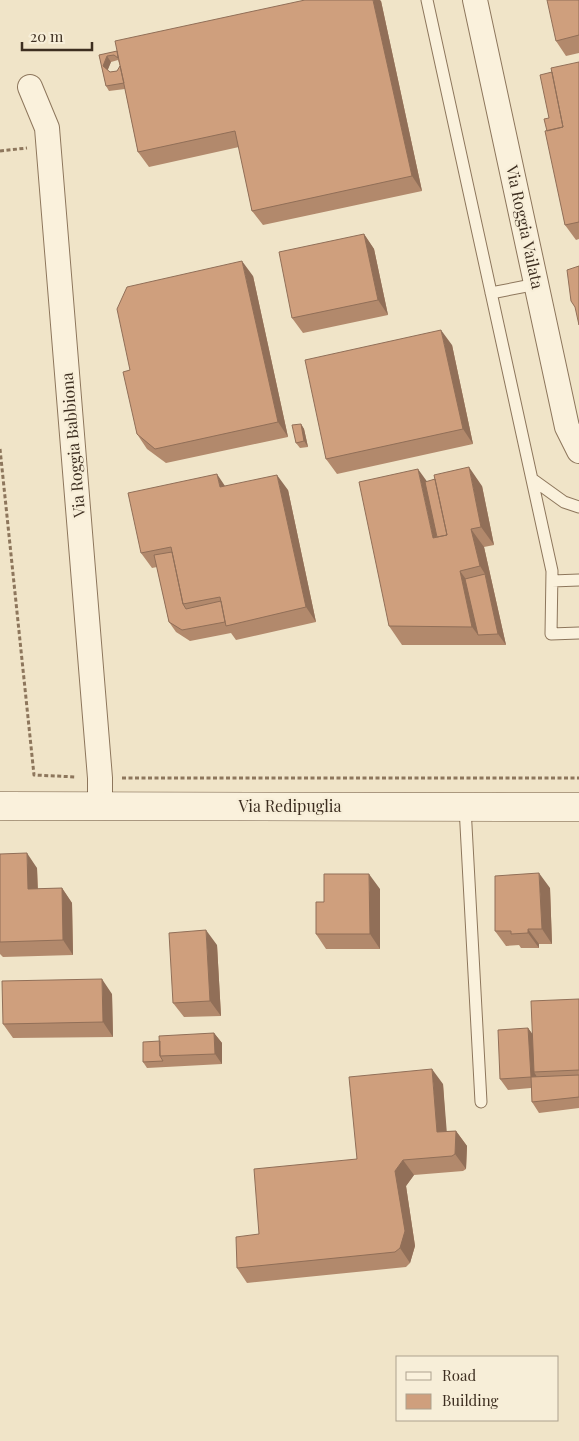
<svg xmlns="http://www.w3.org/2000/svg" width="579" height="1441" viewBox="0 0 579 1441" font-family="'Playfair Display',serif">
  <rect width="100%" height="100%" fill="#f0e4c8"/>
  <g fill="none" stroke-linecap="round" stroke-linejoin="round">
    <g stroke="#8d765c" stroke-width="13">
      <path id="lane" d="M427,0L552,571L551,634L579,633
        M491,293L537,284
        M532,479L564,502L579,507
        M552,581L579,580
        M465,807L481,1102"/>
    </g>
    <g stroke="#8d765c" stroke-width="26">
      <path id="street" d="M475,0L567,427L579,451
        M30,87L47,128L100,778V806"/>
    </g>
    <g stroke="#6f573f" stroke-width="29">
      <path id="secondary" d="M0,806L579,807"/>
    </g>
    <path stroke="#8d765c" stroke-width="3" stroke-dasharray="4 2.5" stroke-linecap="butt" d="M0,151L27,148
      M0,449L34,775L76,777
      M122,778H579"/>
    <use href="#lane" stroke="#faf1dc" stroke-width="11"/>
    <use href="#street" stroke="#faf1dc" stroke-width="24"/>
    <use href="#secondary" stroke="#faf1dc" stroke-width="28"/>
  </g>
  <path fill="#b2896c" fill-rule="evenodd" d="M579,0V53L566,56L556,41Z
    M381,1L422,191L263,225L252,211L239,147L149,167L138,152L125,89L109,91L106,86L99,55ZM118,60L120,66L117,71L110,72L107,70L111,62Z
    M579,62V239L576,240L565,225L547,131L549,118L552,72Z
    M364,234L374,249L388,315L303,333L292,318Z
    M253,276L288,437L166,463L147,449L137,434L130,370Z
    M452,345L473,444L337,474L326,459Z
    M301,424L304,429L308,447L300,448L296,443Z
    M225,486L288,490L316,622L236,640L231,633L190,641L176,632L169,622L157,567L152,568L141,553Z
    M482,486L494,545L484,547L506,645H402L389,626Z
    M0,854L37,868L38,889L62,888L72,903L73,955L3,957L0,954Z
    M550,888L552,944H539V948H521L519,945L506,946L495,931Z
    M380,889V949H326L316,934L324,902Z
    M217,945L221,1016L184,1017L173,1003Z
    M112,994L113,1037L13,1038L3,1024Z
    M579,999V1108L539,1113L532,1102L531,1088L508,1090L500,1079L528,1028L533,1035Z
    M214,1033L222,1043V1064L147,1068L143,1062L160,1041Z
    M443,1084L446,1131H456L467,1146L466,1169L463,1171L414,1175L406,1186L415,1246L410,1263L406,1267L247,1283L237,1268L259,1234L357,1159Z"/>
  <path fill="#916f58" d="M373,0H380L381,1L422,191L412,176Z
    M107,56L111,62L107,72L103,66Z
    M364,234L374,249L388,315L378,300Z
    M242,261L253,276L288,437L278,422Z
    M441,330L452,345L473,444L463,429Z
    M301,424L304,429L308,447L304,441Z
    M469,467L482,486L494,545L481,527Z
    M418,469L431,487L438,546L433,538Z
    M217,474L227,489L220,487Z
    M277,475L288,490L316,622L306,607Z
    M471,529L484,547L506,645L498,634L485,574L480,566Z
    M460,571L473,589L478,635L472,627Z
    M27,853L37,868L38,903L28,889Z
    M539,873L550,888L552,944L542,929Z
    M369,874L380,889V949L370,934Z
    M62,888L72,903L73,955L63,940Z
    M528,929L539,944V948L528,933Z
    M206,930L217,945L221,1016L210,1001Z
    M102,979L112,994L113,1037L103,1022Z
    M528,1028L536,1039L534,1072L537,1077H531Z
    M214,1033L222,1043V1064L215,1054Z
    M432,1069L443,1084L448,1147L437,1132Z
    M456,1131L467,1146L466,1169L455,1154Z
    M403,1160L414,1175L406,1186L415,1246L410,1263L400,1248L395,1171Z"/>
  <path fill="#cf9f7d" stroke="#916f58" d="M305,0H373L412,176L252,211L235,131L138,152L115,41Z
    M547,0H579V35L556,41Z
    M117,51L118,58L114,55L107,56L103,66L110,72L117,71L120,66L124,83L106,86L99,55Z
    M579,62V222L565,225L545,131L563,127L551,68Z
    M552,72L563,127L547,131L544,119L549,118L540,75Z
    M364,234L378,300L292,318L279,252Z
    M242,261L278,422L155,449L137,434L123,372L130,370L117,309L127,287Z
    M579,266V325L575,307L571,301L567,270Z
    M441,330L463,429L326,459L305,360Z
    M301,424L304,441L296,443L292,425Z
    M469,467L481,527L471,529L480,566L460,571L472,627L389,626L359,482L418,469L433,538L447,535L434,475Z
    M217,474L220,487L277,475L306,607L226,626L220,597L183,604L171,547L141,553L128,493Z
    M435,479L447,535L437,537L425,482Z
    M172,552L183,604L186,609L221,601L225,622L182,630L169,622L154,555Z
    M485,574L498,634L478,635L465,579Z
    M27,853L28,889L62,888L63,940L0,942V854Z
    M539,873L542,929H528V933L511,934V931H495V876Z
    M324,874H369L370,934H316V902H324Z
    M206,930L210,1001L173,1003L169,933Z
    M102,979L103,1022L3,1024L2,981Z
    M579,999V1070L534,1072L531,1001Z
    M528,1028L531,1077L500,1079L498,1030Z
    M214,1033L215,1054L160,1056L159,1036Z
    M160,1041V1056L163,1061L143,1062V1042Z
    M432,1069L437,1132L456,1131L455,1154L452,1156L403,1160L395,1171L405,1231L400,1248L395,1252L237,1268L236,1237L259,1234L254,1169L357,1159L349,1077Z
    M579,1075V1097L532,1102L531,1077Z"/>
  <g text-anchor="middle" stroke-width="4.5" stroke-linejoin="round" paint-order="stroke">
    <g font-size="16" fill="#3d2e20" stroke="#f7eed8">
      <text transform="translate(525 227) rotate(78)" y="6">Via Roggia Vailata</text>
      <text transform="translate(73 445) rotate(-95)" y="6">Via Roggia Babbiona</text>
      <text x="290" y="812">Via Redipuglia</text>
    </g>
  </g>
  <rect x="396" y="1356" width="162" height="65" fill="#f7eed8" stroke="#ada18e"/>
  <rect x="406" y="1372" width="25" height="8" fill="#faf1dc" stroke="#ada18e"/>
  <text x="442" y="1381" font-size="15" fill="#3d2e20">Road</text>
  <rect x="406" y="1394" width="25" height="15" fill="#cf9f7d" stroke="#ada18e"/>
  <text x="442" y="1406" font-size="15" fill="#3d2e20">Building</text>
  <path d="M22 42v8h70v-8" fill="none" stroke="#3d2e20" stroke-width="2.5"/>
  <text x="30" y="42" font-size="15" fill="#3d2e20" stroke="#f7eed8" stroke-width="4" paint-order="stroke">20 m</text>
</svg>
